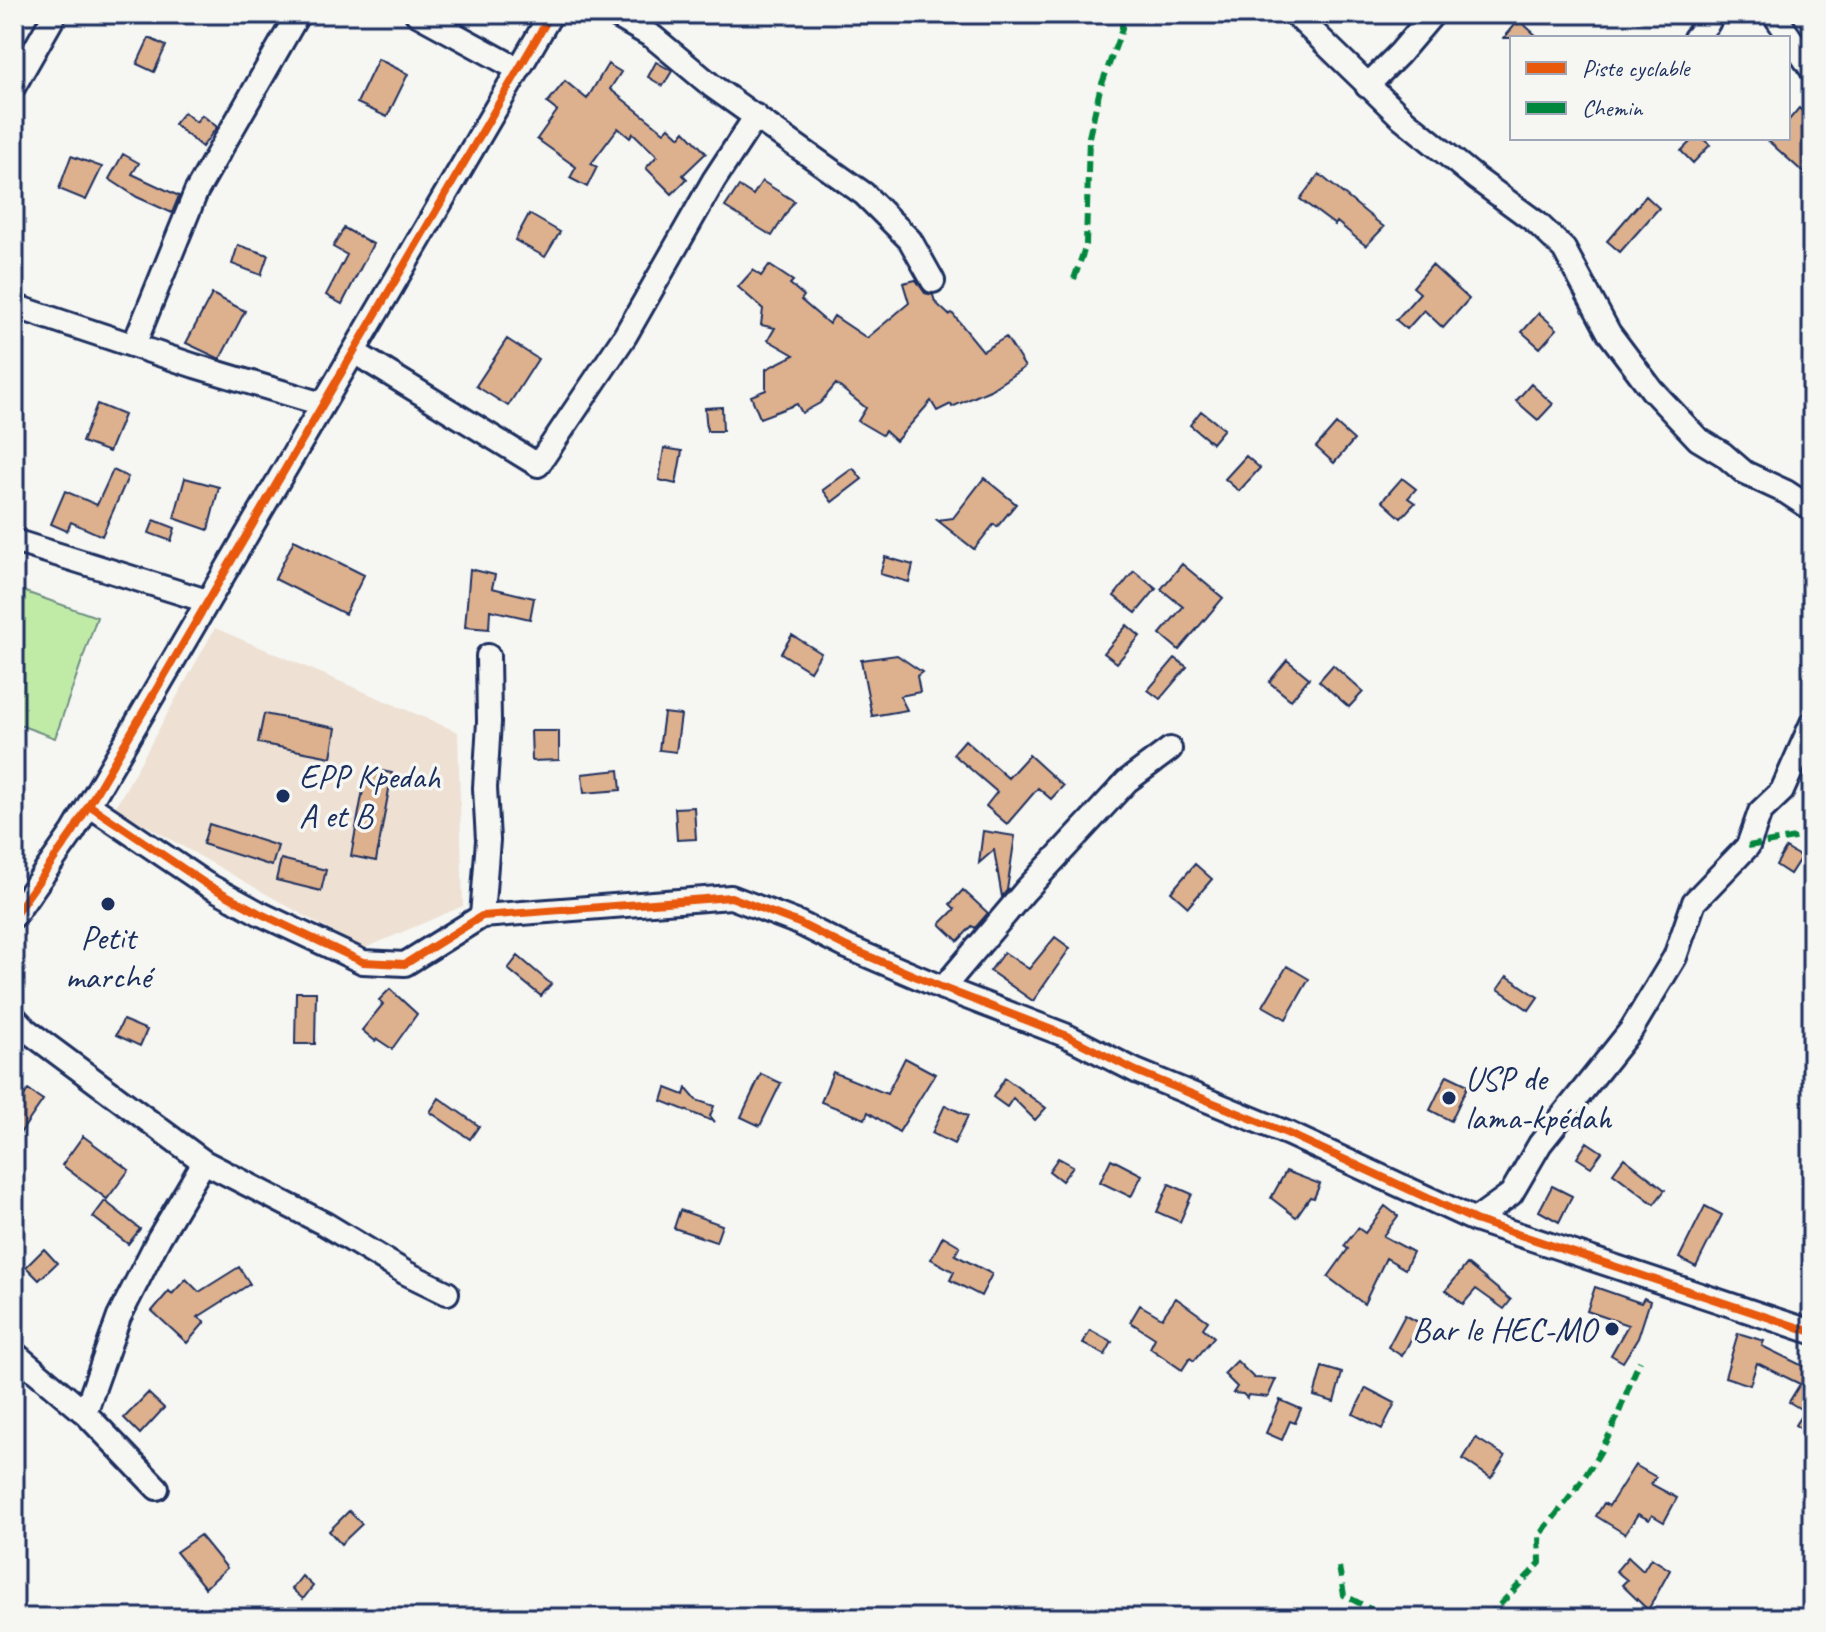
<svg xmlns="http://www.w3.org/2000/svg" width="1826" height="1632" viewBox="0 0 1826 1632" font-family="Caveat,sans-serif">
  <rect width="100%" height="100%" fill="#f6f6f2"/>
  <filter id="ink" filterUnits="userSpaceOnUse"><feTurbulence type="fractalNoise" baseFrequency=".0125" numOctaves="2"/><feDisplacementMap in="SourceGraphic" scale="16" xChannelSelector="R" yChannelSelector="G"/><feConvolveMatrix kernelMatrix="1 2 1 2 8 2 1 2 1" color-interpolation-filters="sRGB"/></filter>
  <g filter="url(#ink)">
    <path fill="#eee1d4" d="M215,628L458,732L463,906L363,949L115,808Z"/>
    <path fill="#c0eba7" stroke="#6e8d82" stroke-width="2" d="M14,588L97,617L55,738L14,723Z"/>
    <path fill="#ddb08e" stroke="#1b2f5e" stroke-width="2" d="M1519,20L1539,38H1504Z
      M149,38L166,46L154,72L137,64Z
      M378,59L408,74L387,117L357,103Z
      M656,62L672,71L663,86L648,77Z
      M608,64L621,72L610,89L664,132L669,127L680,137L685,131L706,153L683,175L687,179L672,194L646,168L657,156L633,133L630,138L618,128L591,164L597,167L587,187L570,178L576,167L537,139L557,111L547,103L565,81L587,99Z
      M1799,108L1812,120V164L1804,173L1765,138H1788V121Z
      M184,112L196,122L202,115L217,127L202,147L174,124Z
      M1694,138H1702L1710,145L1693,163L1681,151Z
      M123,154L139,163L132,174L179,196L172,213L137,197L109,179Z
      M71,156L102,167L86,200L59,189Z
      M1319,174L1384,227L1366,246L1337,222L1335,225L1300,199Z
      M762,181L794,201L772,236L725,207L739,186L753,195Z
      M1646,196L1659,208L1620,252L1607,241Z
      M529,214L560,232L545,257L515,240Z
      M344,228L373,244L342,304L326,295L347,255L333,247Z
      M238,245L268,255L261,275L232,264Z
      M769,265L793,281L790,284L804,296L801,300L829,324L834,316L867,338L909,303L903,283L916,280L925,293L933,295L935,302L949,315L952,313L983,351L1006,337L1025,367L990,390L952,407L951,404L937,411L931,401L896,441L885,431L882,435L858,421L866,408L836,384L820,403L802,413L797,404L760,418L751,396L766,390V369L794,355L768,340L775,328L761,325L763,309L738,287L753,270L761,276Z
      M1432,265L1469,299L1443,328L1424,310L1407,329L1396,320L1420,293L1413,287Z
      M212,294L245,311L220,359L186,343Z
      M1539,313L1557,329L1540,348L1522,332Z
      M507,339L538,359L508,406L476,386Z
      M1531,384L1553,404L1538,420L1516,401Z
      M97,404L124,415L109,452L82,442Z
      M722,407L723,431H707L705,408Z
      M1201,411L1224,429L1212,443L1190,425Z
      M1336,424L1354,440L1334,463L1316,447Z
      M664,448L682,451L676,484L659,480Z
      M1246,456L1260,468L1239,491L1225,479Z
      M853,468L862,479L832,502L823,490Z
      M113,470L128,477L102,536L71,522L67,531L51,524L65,491L97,505Z
      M185,478L219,487L208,530L174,518Z
      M984,478L1016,504L997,527L994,524L974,549L937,520L953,518Z
      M1402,478L1416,489L1408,498L1415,503L1401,518L1382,501Z
      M154,520L175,528L171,541L149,533Z
      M294,540L364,575L345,614L275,579Z
      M885,557L913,565L909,582L880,574Z
      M1182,564L1223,598L1179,650L1160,634L1183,607L1161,589Z
      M470,569L495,575L492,588L534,598L530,619L490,610L489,629L465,627Z
      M1134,571L1156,589L1136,613L1114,596Z
      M1127,625L1140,636L1117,663L1104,653Z
      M792,635L821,653L810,671L781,653Z
      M897,655L922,672L917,676L920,692L900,696L907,710L872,716L861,660Z
      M1175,658L1187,667L1160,699L1148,690Z
      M1287,660L1309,678L1291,700L1269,682Z
      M1333,665L1363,692L1349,707L1319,681Z
      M664,713L681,715L676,752L659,750Z
      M264,714L336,728L331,757L258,743Z
      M531,731H559V760L532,761Z
      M965,740L1008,778L1029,755L1063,786L1051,799L1038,788L1007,824L986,806L997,792L953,754Z
      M367,768L392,773L376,861L351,856Z
      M619,770L621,790L584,793L582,774Z
      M694,807L696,839L677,840L675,808Z
      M209,824L278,846L272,866L203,844Z
      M983,831L1015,836L1007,890L1002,897L994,850L979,863Z
      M1786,848L1801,857L1790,874L1776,865Z
      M281,859L326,870L321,891L276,880Z
      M1195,864L1212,879L1188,907L1171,892Z
      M963,890L988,913L975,928L972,926L958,941L940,924L955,909L950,904Z
      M1055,937L1070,948L1033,1001L990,971L1004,952L1029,969Z
      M518,956L551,984L541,996L508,969Z
      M1287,966L1309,979L1286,1019L1263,1006Z
      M1507,976L1538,997L1529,1010L1498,989Z
      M390,989L417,1014L392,1049L377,1039L375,1041L362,1030L383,1004L379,1000Z
      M296,992H316L315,1044H295Z
      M123,1020L147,1030L140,1046L116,1035Z
      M905,1058L935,1074L899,1132L868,1112L865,1119L821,1102L833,1072L887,1094Z
      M761,1074L781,1083L760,1126L741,1117Z
      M1447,1075L1468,1085L1451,1121L1430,1110Z
      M1005,1078L1046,1108L1035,1120L1013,1098L1007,1107L993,1097Z
      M666,1088L684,1095L686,1088L696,1100L714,1106L710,1116L715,1122L662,1101Z
      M28,1090L43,1100L14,1142V1110Z
      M439,1098L479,1126L470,1139L430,1112Z
      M945,1105L968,1116L954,1144L932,1133Z
      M83,1136L129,1170L107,1199L62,1165Z
      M1587,1142L1602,1152L1591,1167L1577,1158Z
      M1058,1158L1073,1166L1062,1181L1049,1171Z
      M1624,1158L1665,1190L1654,1204L1613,1173Z
      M1111,1159L1142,1175L1131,1197L1100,1182Z
      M1286,1171L1320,1184L1314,1198L1310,1197L1296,1217L1271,1198Z
      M1169,1184L1192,1194L1180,1222L1157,1212Z
      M1552,1186L1572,1196L1559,1222L1539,1211Z
      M105,1201L140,1229L128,1244L93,1217Z
      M1385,1206L1398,1216L1383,1236L1413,1252L1405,1269L1386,1258L1364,1304L1328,1277L1348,1249L1344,1246L1358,1228L1365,1233Z
      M1705,1206L1722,1215L1696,1267L1679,1258Z
      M680,1210L722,1225L716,1242L674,1228Z
      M943,1236L960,1246L955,1255L992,1274L981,1296L950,1280L954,1272L931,1259Z
      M44,1249L57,1263L39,1280L26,1267Z
      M1467,1264L1511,1300L1504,1309L1476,1289L1463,1304L1446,1290Z
      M239,1267L250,1284L198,1317L205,1322L187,1343L152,1311L169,1291L172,1294L186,1279L199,1292Z
      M1595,1287L1641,1303L1644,1298L1650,1301L1638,1338L1623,1362L1611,1355L1628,1325L1587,1311Z
      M1176,1298L1208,1321L1203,1328L1214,1337L1194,1361L1190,1358L1182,1370L1150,1348L1155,1338L1130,1322L1140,1305L1162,1318Z
      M1405,1315L1420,1323L1402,1356L1388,1347Z
      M1090,1330L1112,1342L1105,1355L1083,1343Z
      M1738,1333L1764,1341L1762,1346L1809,1369L1802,1382L1812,1388V1436L1795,1425L1804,1411L1789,1402L1800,1384L1757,1363L1750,1385L1725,1377Z
      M1237,1361L1254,1378L1276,1379L1268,1397L1248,1395L1247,1398L1243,1394L1233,1393L1237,1387L1224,1374Z
      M1322,1367L1342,1373L1334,1402L1314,1396Z
      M1366,1388L1395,1403L1382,1429L1353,1414Z
      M148,1393L164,1408L140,1434L124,1418Z
      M1280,1400L1301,1409L1295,1423L1290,1421L1282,1440L1266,1433Z
      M1476,1438L1505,1456L1491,1478L1463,1459Z
      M1635,1465L1656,1477L1651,1484L1677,1498L1664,1522L1652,1515L1649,1520L1638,1514L1625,1534L1596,1516L1604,1503L1609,1506Z
      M349,1511L362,1524L341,1544L329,1531Z
      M200,1535L227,1568L205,1588L176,1552Z
      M1628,1557L1643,1571L1651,1558L1670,1570L1648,1610L1622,1585L1627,1580L1616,1571Z
      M302,1576L313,1586L303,1599L292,1589Z"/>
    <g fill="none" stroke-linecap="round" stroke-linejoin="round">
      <g stroke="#1b2f5e" stroke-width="28">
        <path id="street" d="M417,14L518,69
          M613,14L653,37L712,86L864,194L910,240L933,281
          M1295,14L1401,117L1477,179L1537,223L1564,249L1609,333L1652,390L1698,439L1723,454L1745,473L1786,492L1812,509
          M1774,14L1812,70
          M1695,38L1708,23L1712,14
          M14,86L55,14
          M1367,86L1399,54L1433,14
          M14,306L195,366L322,404
          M134,345L196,192L298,14
          M354,352L538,465L625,336L714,180L756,116
          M14,541L207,601
          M89,805L206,884L259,913L363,962L405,964L482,916L731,897L799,923L847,947L943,988L1065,1035L1136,1071L1289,1134L1475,1220L1812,1332
          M14,916L73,832L551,14
          M482,916L488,840L485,788L489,722L488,656
          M943,988L1025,891L1127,781L1170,749
          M14,1017L25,1029L204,1162L325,1224L406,1273L447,1293
          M1475,1220L1511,1194L1540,1144L1631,1030L1675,957L1694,902L1748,846L1760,812L1782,791L1812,723
          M14,1353L85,1413L157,1488
          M85,1413L119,1317L159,1238L204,1162"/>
      </g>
      <use href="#street" stroke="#f6f6f2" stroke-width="22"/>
      <path stroke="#00873e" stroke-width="6" stroke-dasharray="12 6" stroke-linecap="butt" d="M1074,279L1086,245L1089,137L1100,89L1122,29V14
        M1748,846L1812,835
        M1339,1567L1344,1595L1387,1618
        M1487,1618L1540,1563L1539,1535C1564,1506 1587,1477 1605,1443C1619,1417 1627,1388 1640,1361"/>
      <g stroke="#f6f6f2" stroke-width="13">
        <path id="cycleway" d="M89,805L206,884L259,913L363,962L405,964L482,916L731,897L799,923L847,947L943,988L1065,1035L1136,1071L1289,1134L1475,1220L1812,1332
          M14,916L73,832L551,14"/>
      </g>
      <use href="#cycleway" stroke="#e8590c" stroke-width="8"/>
    </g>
  </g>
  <g fill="#1b2f5e" stroke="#f6f6f2" stroke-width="3">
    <circle cx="283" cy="796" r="8"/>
    <circle cx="108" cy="904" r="8"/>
    <circle cx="1449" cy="1098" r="8"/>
    <circle cx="1612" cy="1329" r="8"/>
  </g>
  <g text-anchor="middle" stroke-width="7" stroke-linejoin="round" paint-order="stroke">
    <g font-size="34" fill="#1b2f5e" stroke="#f6f6f2" text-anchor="start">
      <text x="299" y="788">EPP Kpedah<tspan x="299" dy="39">A et B</tspan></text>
      <text x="108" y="949" text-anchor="middle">Petit<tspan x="108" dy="39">marché</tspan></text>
      <text x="1465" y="1090">USP de<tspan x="1465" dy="39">lama-kpédah</tspan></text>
      <text x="1596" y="1341" text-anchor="end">Bar le HEC-MO</text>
    </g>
  </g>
  <rect width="1826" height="1632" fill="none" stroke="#f6f6f2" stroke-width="48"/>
  <rect x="24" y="24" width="1778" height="1584" fill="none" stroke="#1b2f5e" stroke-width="3" filter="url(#ink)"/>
  <rect x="1510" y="36" width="280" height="104" fill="#f6f6f2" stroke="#9ea6b7" stroke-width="2"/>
  <rect x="1526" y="62" width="40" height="12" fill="#e8590c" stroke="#9ea6b7" stroke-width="2"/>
  <text x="1582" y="76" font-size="24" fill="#1b2f5e">Piste cyclable</text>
  <rect x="1526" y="102" width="40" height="12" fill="#00873e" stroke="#9ea6b7" stroke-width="2"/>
  <text x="1582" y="116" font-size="24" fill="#1b2f5e">Chemin</text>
</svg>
